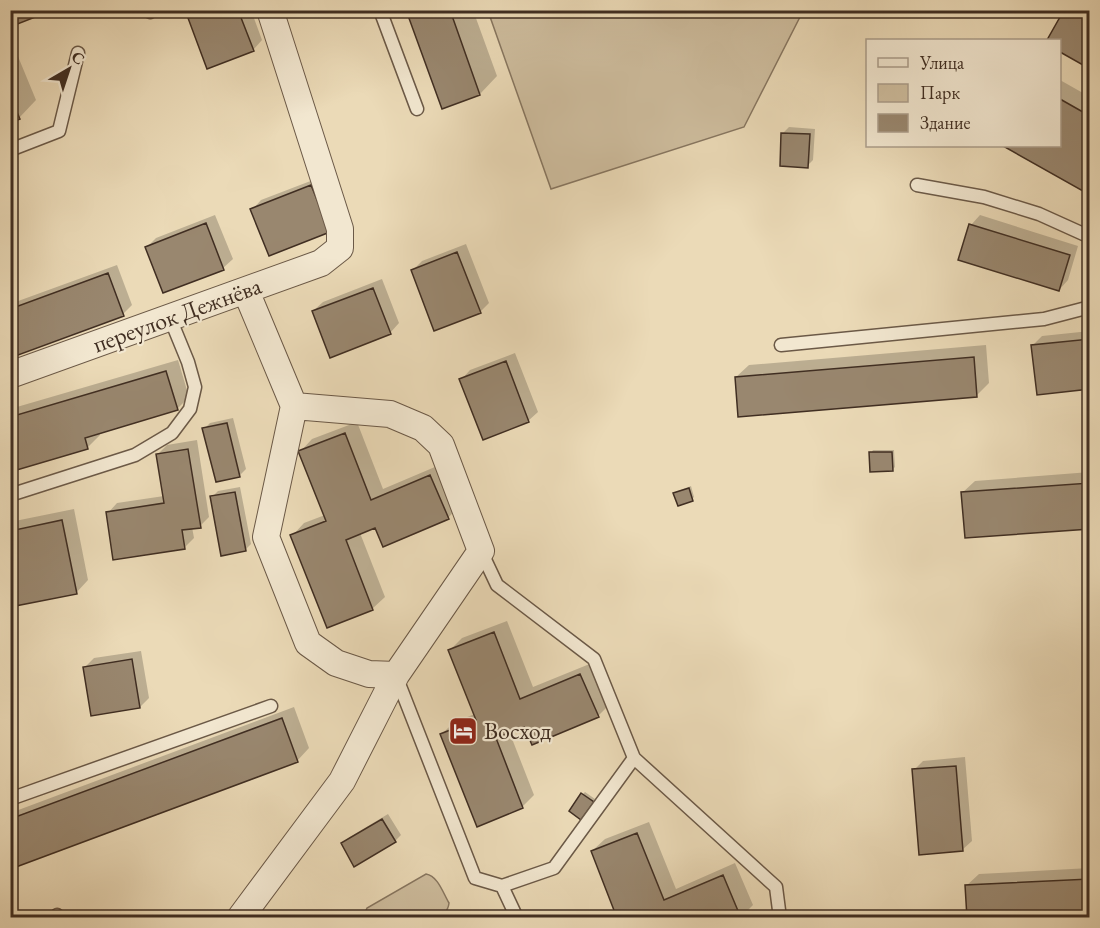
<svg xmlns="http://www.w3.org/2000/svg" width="1100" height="928" viewBox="0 0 1100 928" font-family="'EB Garamond',serif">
  <rect width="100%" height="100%" fill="#ebdab7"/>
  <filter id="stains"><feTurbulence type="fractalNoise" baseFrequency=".00333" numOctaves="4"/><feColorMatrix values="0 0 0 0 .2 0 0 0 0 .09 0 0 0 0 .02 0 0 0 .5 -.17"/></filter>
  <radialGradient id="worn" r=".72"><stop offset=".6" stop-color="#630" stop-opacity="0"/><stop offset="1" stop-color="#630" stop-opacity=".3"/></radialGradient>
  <path fill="#cebd9e" stroke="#877660" stroke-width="1.5" d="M488,11V10L803,11L744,127L551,189Z
    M426,874C438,876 443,893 449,903C448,912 443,914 436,917H365L364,915L367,908Z"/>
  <path fill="#0003" d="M198,10H251L262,40L253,50L189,19Z
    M407,10H473L497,76L480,94L443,107Z
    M10,37L36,100L19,118L10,121Z
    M1060,80L1090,97V193L1006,146H1060Z
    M789,127L815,129L813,160L807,166L783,133Z
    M321,177L338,222L252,210L261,200Z
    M215,215L233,259L223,268L164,291L147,247L156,238Z
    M980,215L1078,246L1068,280L1059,290L971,225Z
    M466,244L489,303L480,312L412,271L422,261Z
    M117,265L132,305L123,314L10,356V304Z
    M382,279L399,323L390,333L313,311L323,302Z
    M1090,331V388L1033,345L1042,336Z
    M986,345L989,383L977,395L736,377L749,365Z
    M515,353L538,412L528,421L461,380L470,370Z
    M178,360L189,397L177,409L99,432L100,435L87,448L10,470V409Z
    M233,418L246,469L240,475L217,481L204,429L210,423Z
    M357,422L383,489L442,464L460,505L448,518L376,527L360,533L385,597L372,609L292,536L304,523L325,515L300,452L312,439Z
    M197,440L209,517L200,526L192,527L194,538L185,547L108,513L117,503L164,496L158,454L167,445Z
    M873,450H894L895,467L892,470L871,453Z
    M1090,472V527L962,493L975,481Z
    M691,486L694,497L692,499L675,493L678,491Z
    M240,487L251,544L245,550L212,497L218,491Z
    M74,509L88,580L76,593L10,606V522Z
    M507,621L533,687L592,663L610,704L598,716L525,725L509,731L534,795L522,807L442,734L454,722L475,714L450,650L462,638Z
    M141,651L149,698L140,707L84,668L94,658Z
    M294,707L309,748L297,761L10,850V814L13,812Z
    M965,757L972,841L962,850L914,770L923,761Z
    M585,792L595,799L584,815L583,794Z
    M388,814L401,835L395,841L343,844L348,838Z
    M649,822L676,889L735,863L753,905L740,918H611L617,915L592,851L605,839Z
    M1090,868V918L966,886L979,874Z
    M35,913L37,918H23Z"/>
  <path fill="#99876f" stroke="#402e22" stroke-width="1.5" d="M10,10H53L10,27Z
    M208,10H238L254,51L207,69L188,18Z
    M406,10H450L480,95L442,109Z
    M1064,10H1090V69L1060,52V40H1047Z
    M10,96L20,119L10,123Z
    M1060,99L1090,116V195L1003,146H1060Z
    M781,133L810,134L808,168L780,166Z
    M311,185L330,232L269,256L250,209Z
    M206,223L224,270L163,293L145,247Z
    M969,224L1070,255L1059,291L958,260Z
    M457,252L481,313L434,331L411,270Z
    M108,273L124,316L10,358V309Z
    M373,288L391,334L330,358L312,311Z
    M1090,339V389L1037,395L1031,345Z
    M974,357L977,397L738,417L735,377Z
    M506,361L529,422L483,440L459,379Z
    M166,371L178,410L85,438L88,449L10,472V417Z
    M227,423L240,477L216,482L202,428Z
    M345,433L371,500L430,475L449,519L383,547L375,528L346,540L373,610L327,628L290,535L326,521L298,451Z
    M188,449L201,528L182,530L185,549L113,560L106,512L164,503L156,454Z
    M869,452H892L893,471L870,472Z
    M1090,483V529L965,538L961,492Z
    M689,488L693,501L678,506L673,493Z
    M235,492L246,551L221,556L210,496Z
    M62,520L77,594L10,607V531Z
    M494,632L520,699L580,674L599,717L532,745L524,727L496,738L523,808L477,827L440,734L476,720L448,650Z
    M132,659L140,708L91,716L83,667Z
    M282,718L298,762L16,867L10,854V819Z
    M956,766L963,851L919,855L912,769Z
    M581,793L594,802L581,820L569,811Z
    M382,819L396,842L354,867L341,843Z
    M637,833L664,900L723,875L741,918H617L591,851Z
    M1090,879V918H967L965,885Z"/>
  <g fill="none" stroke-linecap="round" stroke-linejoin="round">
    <g stroke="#6b5947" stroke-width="15">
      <path id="service" d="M380,10L417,109
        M150,12L153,10
        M10,150L59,131L78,53
        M917,185L984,197L1039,214L1090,237
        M781,345L1044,319L1090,307
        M10,495L135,455L172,433L190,409L195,387L188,362L170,318
        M396,676L475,878L502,886L554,868L634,758L594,659L497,585L481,551
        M634,758L776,887L780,918
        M10,799L271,706
        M502,886L517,918
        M57,915L58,918"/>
    </g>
    <g stroke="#6b5947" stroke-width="28">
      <path id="minor" d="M246,291L294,406L266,537L308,643L336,663L369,674L396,675
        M10,375L321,263L340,248V229L270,10
        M240,918L342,781L396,675L481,551L441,445L423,428L390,414L294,406"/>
    </g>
    <use href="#service" stroke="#f2e7d0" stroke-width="12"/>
    <use href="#minor" stroke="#f2e7d0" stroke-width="26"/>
  </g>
  <defs>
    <g id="hotel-square" transform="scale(1.5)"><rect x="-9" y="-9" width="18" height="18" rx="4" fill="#8f2418" stroke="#f2e7d0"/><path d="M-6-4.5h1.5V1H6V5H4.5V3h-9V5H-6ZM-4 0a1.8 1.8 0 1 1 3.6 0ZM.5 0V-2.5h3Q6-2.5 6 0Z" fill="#fff"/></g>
  </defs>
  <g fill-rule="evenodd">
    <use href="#hotel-square" x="463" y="731"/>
  </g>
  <g text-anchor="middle" stroke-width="4.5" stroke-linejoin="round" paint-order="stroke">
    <g font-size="24" fill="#402e22" stroke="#f2e7d0">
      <text transform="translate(177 315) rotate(-20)" y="8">переулок Дежнёва</text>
    </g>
    <g font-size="24" fill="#402e22" stroke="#f2e7d0" text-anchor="start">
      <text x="484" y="739">Восход</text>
    </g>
  </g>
  <rect width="1100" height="928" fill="none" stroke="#ebdab7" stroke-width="36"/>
  <rect x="12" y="12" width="1076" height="904" fill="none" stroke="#402e22" stroke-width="3"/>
  <rect x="18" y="18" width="1064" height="892" fill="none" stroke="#402e22" stroke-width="1.5"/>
  <rect x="866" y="39" width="195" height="108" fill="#f2e7d0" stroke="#ab9d8a" stroke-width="1.5"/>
  <rect x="878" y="58" width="30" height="9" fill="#f2e7d0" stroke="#ab9d8a" stroke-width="1.5"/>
  <text x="920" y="69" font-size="18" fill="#402e22">Улица</text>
  <rect x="878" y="84" width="30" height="18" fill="#cebd9e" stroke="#ab9d8a" stroke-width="1.5"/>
  <text x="920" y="99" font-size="18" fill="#402e22">Парк</text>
  <rect x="878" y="114" width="30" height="18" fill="#99876f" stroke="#ab9d8a" stroke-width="1.5"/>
  <text x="920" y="129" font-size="18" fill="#402e22">Здание</text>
  <g transform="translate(69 69) rotate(39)" stroke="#f2e7d0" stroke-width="4.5" paint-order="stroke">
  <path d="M0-4.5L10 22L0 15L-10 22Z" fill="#402e22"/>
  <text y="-9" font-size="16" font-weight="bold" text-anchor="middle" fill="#402e22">С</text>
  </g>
  <rect width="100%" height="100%" filter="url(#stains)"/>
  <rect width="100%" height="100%" fill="url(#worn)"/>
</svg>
